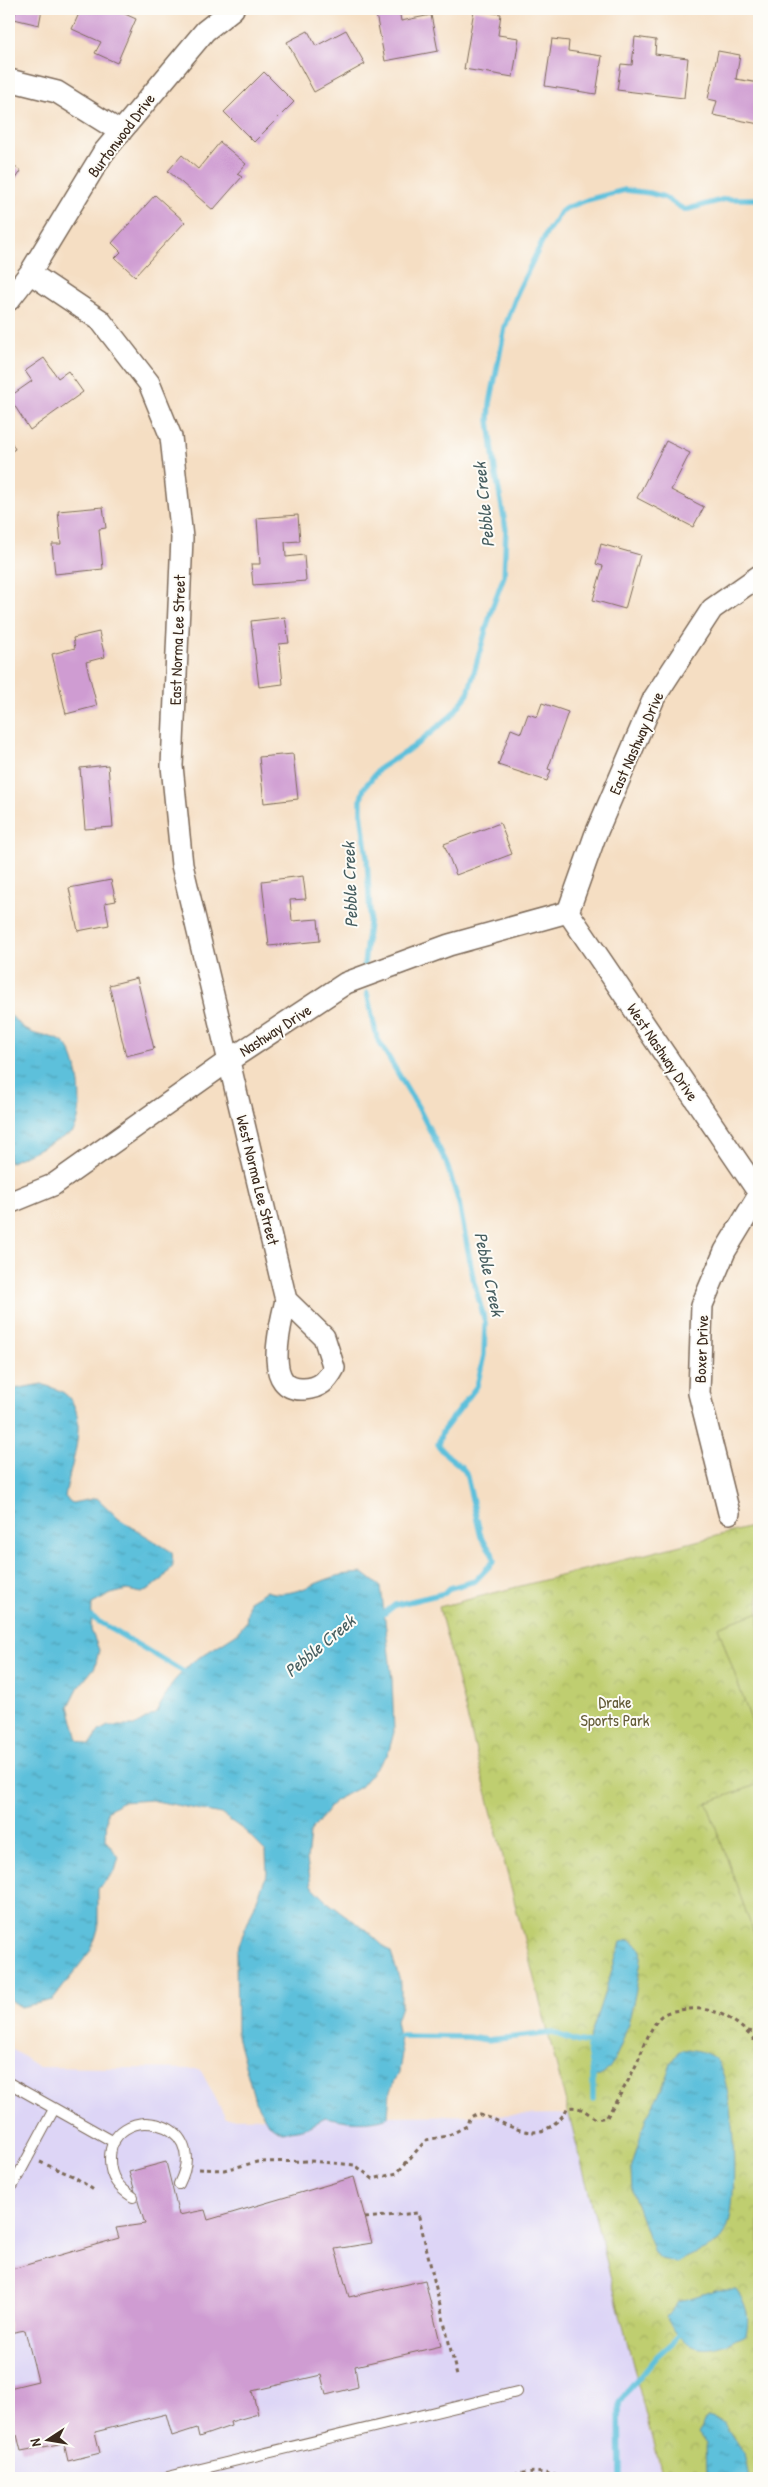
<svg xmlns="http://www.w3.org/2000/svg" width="768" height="2487" viewBox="0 0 768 2487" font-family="'Patrick Hand',sans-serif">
  <defs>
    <pattern id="park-crowns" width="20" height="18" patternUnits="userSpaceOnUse" patternTransform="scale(1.25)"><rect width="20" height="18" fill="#bfce70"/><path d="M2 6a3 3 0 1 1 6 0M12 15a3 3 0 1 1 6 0" fill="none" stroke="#a5b161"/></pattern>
    <pattern id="water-ripples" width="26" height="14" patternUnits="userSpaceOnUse" patternTransform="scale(1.25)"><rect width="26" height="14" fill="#5dc0db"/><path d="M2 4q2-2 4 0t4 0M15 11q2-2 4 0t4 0" fill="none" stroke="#4e9cb1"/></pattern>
  </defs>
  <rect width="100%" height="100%" fill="#fdfcf7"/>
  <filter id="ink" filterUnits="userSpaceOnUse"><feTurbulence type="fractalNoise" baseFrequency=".02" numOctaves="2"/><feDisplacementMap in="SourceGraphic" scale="10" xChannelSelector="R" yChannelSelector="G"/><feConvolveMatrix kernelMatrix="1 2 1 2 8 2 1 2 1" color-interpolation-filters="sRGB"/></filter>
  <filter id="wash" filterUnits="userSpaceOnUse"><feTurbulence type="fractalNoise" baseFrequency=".0096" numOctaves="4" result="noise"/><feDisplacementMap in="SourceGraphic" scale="20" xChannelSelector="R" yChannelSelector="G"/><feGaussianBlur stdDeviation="1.12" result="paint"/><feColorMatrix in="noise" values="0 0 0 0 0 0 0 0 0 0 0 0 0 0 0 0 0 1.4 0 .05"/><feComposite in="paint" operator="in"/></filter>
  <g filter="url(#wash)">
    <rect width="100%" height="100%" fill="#f5dec3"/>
    <path fill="#ddd5f6" d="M9,2047L38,2067L200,2069L226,2118L569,2114L661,2478H9Z"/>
    <path fill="url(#park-crowns)" stroke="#7d7c47" d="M759,1525V2478H662L439,1607Z"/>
    <path fill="#bfce70" stroke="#7d7c47" d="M759,1612V1743L718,1627Z
      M759,1784V1948L707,1803Z"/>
    <path fill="url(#water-ripples)" stroke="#4c757c" d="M9,1013C17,1023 26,1032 39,1035C48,1037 57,1037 64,1043C80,1056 86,1117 72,1133L9,1163Z
      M42,1384C49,1387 58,1389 64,1393C93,1415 69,1467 65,1497L72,1503L97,1498L119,1519L172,1552L173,1566L162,1580L149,1589L142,1593L127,1590L111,1594L92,1604L91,1630L99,1650L95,1667L78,1688L69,1706L78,1740L90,1745L99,1731L108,1726H134L156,1713L173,1682L192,1662L236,1634L246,1622L249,1601L266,1591C289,1599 309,1585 331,1578C340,1574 352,1574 363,1573L381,1587L392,1679L394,1732L388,1754L360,1787L334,1801L310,1833L307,1860L311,1885L330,1904L366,1930L391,1953L401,1984V2006L396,2021L402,2053L399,2072L390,2091L388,2117C367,2125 346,2121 325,2117L303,2129L282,2132L268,2124L255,2101L237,2036L236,1952L267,1874L266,1852L245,1831L221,1814L151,1800L121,1802L107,1811L106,1841L119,1857L115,1871L98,1889V1930L91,1950L53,2000L21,2007L9,1999V1390Z
      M631,1940L642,1949C641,1969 622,2085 593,2076L588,2043L621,1942Z
      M688,2049C697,2051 709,2052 716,2060C735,2081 740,2209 725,2233C714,2251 694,2251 678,2263L661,2259L654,2253L632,2191L631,2169L646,2118L662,2088L672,2061L678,2052Z
      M715,2290H736C747,2304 750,2317 746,2335C710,2353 688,2358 666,2317L678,2302Z
      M708,2417L724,2422L744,2453L749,2478L707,2477L706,2444L698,2433Z"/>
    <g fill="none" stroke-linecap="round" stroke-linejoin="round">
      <path stroke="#5dc0db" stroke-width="5.5" d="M364,964L370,915L367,858L361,811V799L364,788L380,768L413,747L451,716L468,694L492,608L504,576L506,529L495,470L489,420L490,404L505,327L518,291L547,232L561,212L566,208L587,200L625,190L650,193L664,197L685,210L725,199H759
        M367,993L377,1038L418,1107L446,1162L459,1203L474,1282L485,1322L484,1355L477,1386L442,1432L438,1444C445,1458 459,1461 466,1473L481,1537L492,1553L494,1561L475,1581L450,1588L445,1593L395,1605L377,1619
        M84,1616L91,1617L189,1675
        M399,2036L468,2037L487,2040L551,2033C565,2035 573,2043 588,2043L593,2076V2099
        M620,2478L619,2402L656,2357L679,2336"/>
    </g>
    <g id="blocks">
      <path fill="#cf9cd2" d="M16,9H42L39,25L14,19Z
        M81,9H114L136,19L117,63L95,53L101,42L72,29Z
        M375,9H399L401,21L431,15L438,51L385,61Z
        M474,10L501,14L498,35L519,38L513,77L464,69Z
        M346,30L365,64L314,92L287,42L308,31L316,46Z
        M635,37L656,40L655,54L688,58L684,98L617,90L621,64L632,65Z
        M552,39L569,41L568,51L602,56L596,94L545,86Z
        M718,51L740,55L736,79L759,83V124L713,115L717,101L708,99Z
        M264,72L294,102L254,142L224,112Z
        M220,142L246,164L237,174L242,177L213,210L168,171L182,155L198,169Z
        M9,163L21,171L9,190Z
        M155,195L185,222L135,276L115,258L121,252L112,243Z
        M44,358L58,378L68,371L83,392L30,430L9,397L32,381L25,371Z
        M9,438L15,449L9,453Z
        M666,441L690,453L671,490L704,507L693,527L637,498Z
        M103,507L106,528L99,529L103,569L55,574L52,544H61L58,511Z
        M298,515L300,541L285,542L286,557L304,555L306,581L253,585L251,564H260L257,518Z
        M601,544L640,555L625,609L593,600L603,566L596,564Z
        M285,617L289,643L279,644L283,684L259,687L251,621Z
        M99,632L105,657L86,662L97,706L66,714L52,654L75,648L73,638Z
        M542,703L568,712L548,769L551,770L547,781L498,765L511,729L521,733L528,714L537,717Z
        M293,754L298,799L264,803L259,757Z
        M108,765L113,827L85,829L80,768Z
        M500,823L512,854L456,875L444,844Z
        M303,876L306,899L290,900L292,921L318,919L320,941L269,946L262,881Z
        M111,880L116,901L105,903L109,925L78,931L69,888Z
        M137,978L154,1049L126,1056L109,985Z
        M166,2162L179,2215L205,2210L208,2220L354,2177L372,2243L335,2249L349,2297L425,2280L441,2346L355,2366L358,2387L326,2395L321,2375L252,2391L258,2414L230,2422L231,2426L199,2437L197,2428L172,2436L166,2414L95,2432L100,2453L68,2461L64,2443L21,2451L17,2435L12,2436L9,2425V2388L38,2381L25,2330L9,2333V2270L119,2238L116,2228L145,2224L129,2172Z"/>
    </g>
  </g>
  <g filter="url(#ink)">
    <use href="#blocks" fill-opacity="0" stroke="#7c6958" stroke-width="1"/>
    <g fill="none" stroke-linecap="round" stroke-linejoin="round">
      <g stroke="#7c6958" stroke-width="12">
        <path id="lane" d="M9,2083L114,2142
          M9,2183L13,2185L54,2109
          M133,2197C119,2188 110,2178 110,2160C109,2100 213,2117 179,2184
          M164,2478L517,2392"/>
      </g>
      <g stroke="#7c6958" stroke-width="24">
        <path id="street" d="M9,80L57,92L121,132
          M30,273L100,320L149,383L171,437L182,538L172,766L182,865L286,1300C281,1323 261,1392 304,1389C320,1388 327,1381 334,1368L324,1337L286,1300
          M9,300L30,273L103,153L205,31L233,9
          M568,912L595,836L654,698L712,609L759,576
          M568,912L759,1193
          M9,1203L53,1185L228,1061L346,983L449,945L568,912
          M729,1513L699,1393L702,1305L725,1251L759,1195"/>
      </g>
      <path stroke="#7c6958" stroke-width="3" stroke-dasharray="4 4" stroke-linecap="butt" d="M748,2031L759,2033
        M40,2162L73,2176L95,2191
        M199,2169L224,2170L257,2162L310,2161L355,2165L373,2179L397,2173L426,2140L447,2136L467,2126L469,2118L476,2114C502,2118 530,2146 555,2123C560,2119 565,2114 567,2108C579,2105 586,2112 596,2119L607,2117C615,2102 625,2088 632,2073C642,2055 646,2034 659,2018C664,2012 673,2011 680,2010C714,2004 739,2020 759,2046
        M365,2218L418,2213L457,2376
        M498,2478C521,2472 540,2469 563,2478"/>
      <use href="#lane" stroke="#fff" stroke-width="10"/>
      <use href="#street" stroke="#fff" stroke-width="21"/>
    </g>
  </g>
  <g text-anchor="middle" stroke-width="4" stroke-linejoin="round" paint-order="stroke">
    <g font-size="16" fill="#3b2a1e" stroke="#fdfcf7">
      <text transform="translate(121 135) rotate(-53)" y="6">Burtonwood Drive</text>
      <text transform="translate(177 640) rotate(-88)" y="6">East Norma Lee Street</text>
      <text transform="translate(636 743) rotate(-66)" y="6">East Nashway Drive</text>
      <text transform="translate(275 1030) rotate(-33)" y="6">Nashway Drive</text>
      <text transform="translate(663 1052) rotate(56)" y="6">West Nashway Drive</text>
      <text transform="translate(258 1180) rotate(76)" y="6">West Norma Lee Street</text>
      <text transform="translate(701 1349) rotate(-88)" y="6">Boxer Drive</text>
    </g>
    <g font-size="16" fill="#635b37" stroke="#fdfcf7">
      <text x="615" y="1708">Drake<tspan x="615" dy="18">Sports Park</tspan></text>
    </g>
    <g font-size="18" font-style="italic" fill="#475e60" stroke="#fdfcf7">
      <text transform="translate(484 505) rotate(-96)" y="6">Pebble Creek</text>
      <text transform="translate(350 885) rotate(-92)" y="6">Pebble Creek</text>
      <text transform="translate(489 1274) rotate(78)" y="6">Pebble Creek</text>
      <text transform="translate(320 1646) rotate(-40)" y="6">Pebble Creek</text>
    </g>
  </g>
  <rect width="768" height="2487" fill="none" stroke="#fdfcf7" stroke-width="30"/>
  <g transform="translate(48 2440) rotate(258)" stroke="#fdfcf7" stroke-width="4" paint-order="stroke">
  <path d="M0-4L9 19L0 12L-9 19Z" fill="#3b2a1e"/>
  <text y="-8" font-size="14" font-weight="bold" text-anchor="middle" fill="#3b2a1e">N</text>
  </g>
</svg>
